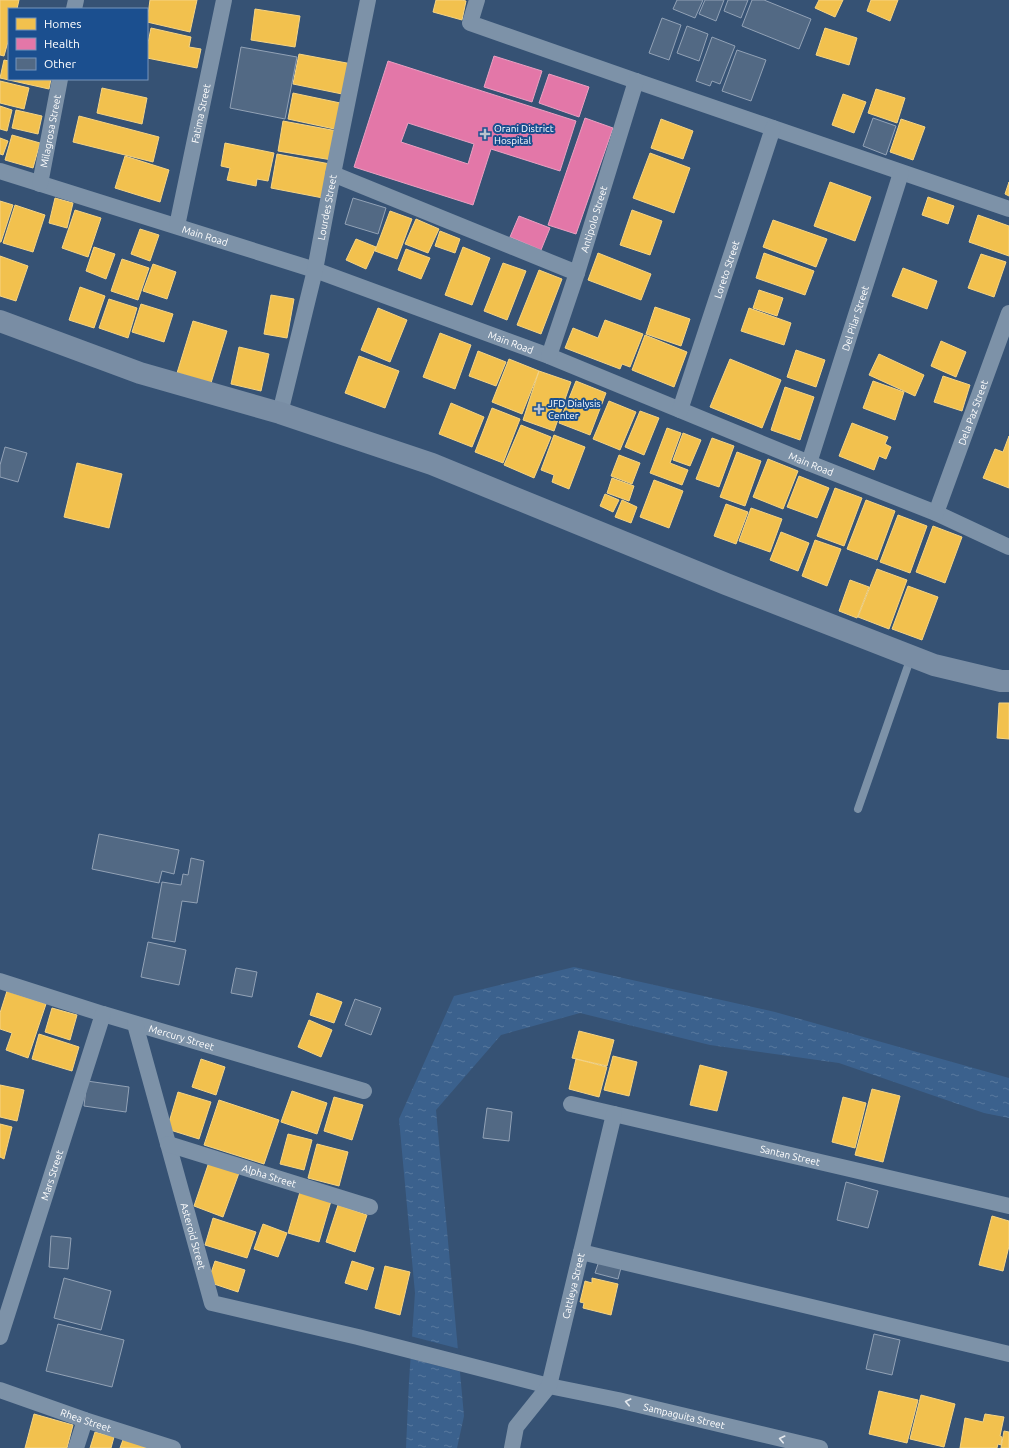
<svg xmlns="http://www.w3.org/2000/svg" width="1009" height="1448" viewBox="0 0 1009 1448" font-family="Ubuntu,sans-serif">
  <defs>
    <pattern id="water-ripples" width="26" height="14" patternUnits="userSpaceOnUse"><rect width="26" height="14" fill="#3b618d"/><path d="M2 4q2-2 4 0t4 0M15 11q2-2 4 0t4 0" fill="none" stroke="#58799e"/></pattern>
  </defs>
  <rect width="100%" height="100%" fill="#365274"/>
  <path fill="url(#water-ripples)" d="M574,967L775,1012L1009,1078V1118L984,1113L839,1063L710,1045L580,1013L501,1035L436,1110L464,1416L457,1448H406L409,1381L415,1293L399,1119L454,996Z"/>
  <path fill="#365274" d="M410,1336L460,1349L462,1372L408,1358Z"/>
  <path fill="#f2c14e" stroke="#f6d483" d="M0,0H19L17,9H9V38L4,56L0,55Z
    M150,0H197L190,32L147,22Z
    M436,0H462L466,1L462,20L433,12Z
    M819,0H843L835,17L815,8Z
    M871,0H898L890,21L867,11Z
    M255,9L300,16L295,47L251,40Z
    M151,28L191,37L189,47L201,49L197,68L147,58V48Z
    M825,28L857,38L849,65L816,55Z
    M299,54L352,64L347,95L293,84Z
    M4,60L9,61V79H51L49,89L0,78Z
    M0,81L29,88L24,109L0,103Z
    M102,88L147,98L142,124L97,113Z
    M876,89L905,98L897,123L868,113Z
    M293,93L345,104L339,130L288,119Z
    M843,94L866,102L854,133L832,125Z
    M0,106L12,110L7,131L0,129Z
    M16,110L42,116L38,134L12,128Z
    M79,116L159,137L153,162L73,142Z
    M661,119L693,131L683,159L651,148Z
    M901,119L925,127L913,160L890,152Z
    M283,121L337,131L332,160L278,151Z
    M12,135L40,143L33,168L5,160Z
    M0,138L8,141L3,155L0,154Z
    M225,143L274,153L268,181L257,179L256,186L227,180L230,168L221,166Z
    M650,153L690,168L674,213L633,198Z
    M277,154L330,164L323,198L271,188Z
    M125,156L169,170L160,202L115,188Z
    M830,182L871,197L855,241L814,226Z
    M1009,182V196L1005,194Z
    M928,197L954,206L948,224L922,215Z
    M55,198L73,203L67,228L49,223Z
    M0,201L13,205L1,242H0Z
    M15,205L45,215L33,252L3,243Z
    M75,210L101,218L88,257L62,248Z
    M632,210L662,221L650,255L620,245Z
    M390,211L412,219L397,259L375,251Z
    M978,215L1009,226V256L969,242Z
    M416,219L439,229L428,253L405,244Z
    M773,220L827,239L816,267L763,247Z
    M140,229L159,235L150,261L131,254Z
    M440,231L460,239L455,253L435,246Z
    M356,239L376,247L366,269L346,260Z
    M94,247L115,254L106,279L86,271Z
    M463,247L490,258L472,305L445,295Z
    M406,249L430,258L421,279L398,270Z
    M598,253L651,274L641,300L588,280Z
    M764,253L814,271L805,295L756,278Z
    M981,254L1006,262L994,297L968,288Z
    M0,256L28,266L16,301L0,296Z
    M122,259L149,268L138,300L111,291Z
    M503,263L526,271L507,320L484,311Z
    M153,264L176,272L167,299L143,291Z
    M903,268L937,281L927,309L892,296Z
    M539,270L562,279L541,334L517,325Z
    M80,287L105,296L94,328L69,320Z
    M759,290L783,298L777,316L753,308Z
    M271,295L294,299L287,338L264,334Z
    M109,299L137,308L128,338L99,328Z
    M141,304L173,314L164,342L132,332Z
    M655,307L690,319L681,346L646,334Z
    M378,308L407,320L390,362L361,350Z
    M749,308L791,323L784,345L741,331Z
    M605,320L643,334L630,367L622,364L620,369L565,348L573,328L598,338Z
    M193,321L227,331L211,383L177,373Z
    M440,333L471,345L455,389L423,377Z
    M645,335L687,352L674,387L632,370Z
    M941,341L966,352L956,377L931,366Z
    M239,347L269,354L261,391L231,384Z
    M796,350L825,360L816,387L787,377Z
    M478,351L506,362L496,386L469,376Z
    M879,354L924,375L915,396L869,375Z
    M359,356L399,371L385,408L345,393Z
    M509,359L539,371L522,414L492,402Z
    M730,359L781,380L762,428L710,407Z
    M539,371L571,382L554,431L523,420Z
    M943,376L970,385L962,411L934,402Z
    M576,381L606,393L590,435L559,423Z
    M873,381L904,392L895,420L863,408Z
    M785,387L814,397L800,440L771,430Z
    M609,401L636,412L620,450L593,439Z
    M451,403L484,417L472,447L439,434Z
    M492,408L520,419L503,463L475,452Z
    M640,411L659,418L644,455L625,447Z
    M852,423L888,437L885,444L891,447L886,459L879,456L874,470L839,456Z
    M521,425L551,437L534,478L504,465Z
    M667,428L681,433L670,463L688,470L682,485L650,473Z
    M683,433L701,440L690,466L673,460Z
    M554,435L585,447L569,489L552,482L554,475L541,470Z
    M1009,436V488L983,478L995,449L1003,452Z
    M712,438L734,446L719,487L696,479Z
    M737,452L761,461L745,506L720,497Z
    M619,455L640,463L632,484L611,476Z
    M768,459L798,471L783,509L753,497Z
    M77,463L122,474L109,528L64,517Z
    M799,476L829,488L817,518L787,507Z
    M612,478L634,486L629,501L607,493Z
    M654,480L683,491L669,528L640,517Z
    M835,488L862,498L844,546L817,536Z
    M605,494L619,500L613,512L600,506Z
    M622,500L637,507L631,523L615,517Z
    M866,500L895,511L877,560L847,549Z
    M726,504L748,512L736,544L714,536Z
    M751,508L782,519L770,552L739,541Z
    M898,515L927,526L910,573L880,562Z
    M933,526L962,537L945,583L916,572Z
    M781,532L809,543L798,571L770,560Z
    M815,540L841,549L827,586L802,576Z
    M877,569L907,580L889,629L858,617Z
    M850,580L869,587L857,618L839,611Z
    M908,586L938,597L922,640L892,629Z
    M999,703H1009V739L997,738Z
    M7,991L46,1004L28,1058L6,1050L12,1033L0,1029V1013Z
    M317,993L342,1002L334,1023L310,1015Z
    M52,1008L77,1015L70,1040L45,1032Z
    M309,1020L332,1030L321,1057L298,1047Z
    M579,1031L614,1040L607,1066L572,1058Z
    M39,1034L79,1047L72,1071L32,1059Z
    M613,1056L637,1062L629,1096L604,1090Z
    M201,1059L225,1067L216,1095L192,1087Z
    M576,1059L607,1067L599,1097L569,1089Z
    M700,1065L727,1072L717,1111L690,1105Z
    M0,1085L24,1090L17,1121L0,1117Z
    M872,1089L900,1096L883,1162L855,1155Z
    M292,1091L327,1103L317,1134L281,1122Z
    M178,1092L211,1102L199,1139L167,1129Z
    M334,1097L363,1105L352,1140L324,1131Z
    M843,1097L866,1103L855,1148L832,1142Z
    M219,1100L279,1120L264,1164L204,1145Z
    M0,1124L12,1127L4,1159L0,1157Z
    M288,1134L312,1140L304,1170L280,1164Z
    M317,1144L348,1152L339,1186L308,1178Z
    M209,1162L239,1173L223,1217L194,1206Z
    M300,1192L331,1201L319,1242L288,1233Z
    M338,1205L367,1215L355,1252L326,1242Z
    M992,1216L1009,1221V1246L1003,1271L979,1265Z
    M213,1218L256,1232L247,1258L205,1245Z
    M263,1224L287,1233L278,1257L254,1249Z
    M215,1261L245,1270L238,1292L208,1282Z
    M352,1261L374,1268L367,1290L345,1283Z
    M385,1266L410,1272L400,1315L375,1308Z
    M592,1278L618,1284L611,1315L583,1308L584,1303L580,1302L585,1281L592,1283Z
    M879,1391L918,1400L907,1443L869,1434Z
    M921,1395L955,1404L944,1447L910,1439Z
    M34,1414L73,1425L67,1448H25Z
    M985,1414L1004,1417L1000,1436L1002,1437L1001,1445L998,1444L997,1448H960L965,1418L983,1422Z
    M1004,1431L1009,1432V1448H1001Z
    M95,1432L114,1437L111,1448H90Z
    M124,1437L149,1448H120Z"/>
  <path fill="#e377a8" stroke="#eba0c2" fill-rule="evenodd" d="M494,56L542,71L532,102L484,87Z
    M388,61L576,121L560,171L491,149L473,205L354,167ZM408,123L474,144L468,164L401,142Z
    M549,74L589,87L579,117L539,103Z
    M585,118L613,128L576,234L548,225Z
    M519,216L550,228L541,250L510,237Z"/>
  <path fill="#526984" stroke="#92a2b6" d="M677,0H703L695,18L673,9Z
    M705,0H724L716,21L699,14Z
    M728,0H748L741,18L724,11Z
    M752,0H764L811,19L799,49L742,26Z
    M662,18L681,25L669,60L649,53Z
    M687,26L708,34L699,61L677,53Z
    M712,37L735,46L720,84L712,81L710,86L696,81Z
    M241,47L297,57L285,119L230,108Z
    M737,50L766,60L751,101L722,91Z
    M873,118L896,126L886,155L863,146Z
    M353,198L386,208L378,234L345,224Z
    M5,447L27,453L18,482L0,477V465Z
    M99,834L179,850L174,874L162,871L159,883L92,869Z
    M191,858L204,861L197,903L182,901L175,942L152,938L162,882L181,885L183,874L188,875Z
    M148,942L186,950L179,985L141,977Z
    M236,968L257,972L252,997L231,993Z
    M355,999L381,1008L371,1035L345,1025Z
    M87,1081L129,1087L126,1112L84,1106Z
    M487,1108L512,1112L509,1141L483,1138Z
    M846,1182L878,1191L868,1228L837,1220Z
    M51,1236L71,1238L68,1269L49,1267Z
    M600,1258L622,1264L618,1279L595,1273Z
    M64,1278L111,1291L101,1330L54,1318Z
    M58,1324L124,1340L112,1387L46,1371Z
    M874,1334L900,1340L892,1375L866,1369Z"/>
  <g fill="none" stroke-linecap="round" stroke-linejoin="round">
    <path stroke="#7d92a8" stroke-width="8" d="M858,809L911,657"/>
    <g stroke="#7d92a8" stroke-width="16">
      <path d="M477,0L470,23L636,81L1009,209"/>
      <path d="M74,9L76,0"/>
      <path id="s1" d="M0,171L315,270L549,356L809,463L936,513L1009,547"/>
      <path d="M333,174L577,273"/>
      <path id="s2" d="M40,184L60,79"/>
      <path id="s3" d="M177,226L224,0"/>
      <path id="s4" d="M549,356L577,273L636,81"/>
      <path id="s5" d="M680,410L773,128"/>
      <path id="s6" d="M280,413L315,270L333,174L368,0"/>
      <path id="s7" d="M809,463L901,173"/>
      <path id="s8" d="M936,513L1009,313"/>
      <path id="s9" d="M0,981L103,1014L364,1091"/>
      <path id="s10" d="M135,1024L212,1303L358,1337L549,1386L618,1400L820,1448"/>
      <path id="s11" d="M571,1104L1009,1206"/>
      <path id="s12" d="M168,1144L370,1207"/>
      <path d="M581,1252L1009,1354"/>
      <path id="s13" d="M0,1337L103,1014"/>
      <path id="s14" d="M0,1390L85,1420L173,1448"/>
      <path d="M76,1448L85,1420"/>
      <path id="s15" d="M512,1448L516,1427L549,1386L614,1114"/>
    </g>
    <path stroke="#798da4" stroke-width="22" d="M0,321L140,373L280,413L432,464L726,584L934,665L1001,681H1009"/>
  </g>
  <defs><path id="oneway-chevron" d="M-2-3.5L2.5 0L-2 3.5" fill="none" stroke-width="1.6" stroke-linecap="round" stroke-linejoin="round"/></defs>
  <g stroke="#e5e9ee">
    <use href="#oneway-chevron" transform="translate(628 1402) rotate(-167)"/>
    <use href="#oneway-chevron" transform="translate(782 1439) rotate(-167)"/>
  </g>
  <g fill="#b9c2ce" stroke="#1b4f8f" stroke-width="1.5">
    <path d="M483 128h4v4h4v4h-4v4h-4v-4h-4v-4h4z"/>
    <path d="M537 403h4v4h4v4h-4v4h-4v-4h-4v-4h4z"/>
  </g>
  <g text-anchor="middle" stroke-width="4" stroke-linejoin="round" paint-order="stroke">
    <g font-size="10" fill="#fff" stroke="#1b4f8f">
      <text dy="4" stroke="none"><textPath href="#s3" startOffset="115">Fatima Street</textPath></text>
      <text dy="4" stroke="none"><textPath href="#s2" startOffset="54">Milagrosa Street</textPath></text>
      <text dy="4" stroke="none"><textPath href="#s6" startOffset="211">Lourdes Street</textPath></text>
      <text dy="4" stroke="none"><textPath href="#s4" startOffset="144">Antipolo Street</textPath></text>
      <text dy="4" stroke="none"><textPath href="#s1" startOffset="215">Main Road</textPath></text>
      <text dy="4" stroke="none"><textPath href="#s5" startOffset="148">Loreto Street</textPath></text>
      <text dy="4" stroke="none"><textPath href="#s7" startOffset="152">Del Pilar Street</textPath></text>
      <text dy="4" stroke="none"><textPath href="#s1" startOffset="539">Main Road</textPath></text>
      <text dy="4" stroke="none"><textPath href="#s8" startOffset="107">Dela Paz Street</textPath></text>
      <text dy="4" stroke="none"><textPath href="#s1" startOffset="863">Main Road</textPath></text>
      <text dy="4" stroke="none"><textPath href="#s9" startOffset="190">Mercury Street</textPath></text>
      <text dy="4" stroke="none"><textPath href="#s11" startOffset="225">Santan Street</textPath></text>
      <text dy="4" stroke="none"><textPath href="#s13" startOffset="170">Mars Street</textPath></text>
      <text dy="4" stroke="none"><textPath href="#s12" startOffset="106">Alpha Street</textPath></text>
      <text dy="4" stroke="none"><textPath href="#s10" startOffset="220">Asteroid Street</textPath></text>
      <text dy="4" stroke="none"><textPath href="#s15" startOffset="177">Cattleya Street</textPath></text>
      <text dy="4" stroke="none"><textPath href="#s10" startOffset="775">Sampaguita Street</textPath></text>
      <text dy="4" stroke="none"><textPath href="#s14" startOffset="91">Rhea Street</textPath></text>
    </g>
    <g font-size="10" fill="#fff" stroke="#1b4f8f" text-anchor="start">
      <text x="494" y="132">Orani District<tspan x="494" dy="12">Hospital</tspan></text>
      <text x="548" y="407">JFD Dialysis<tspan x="548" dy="12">Center</tspan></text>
    </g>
  </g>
  <rect x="8" y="8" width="140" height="72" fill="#1b4f8f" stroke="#7695bc"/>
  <rect x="16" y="18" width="20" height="12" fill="#f2c14e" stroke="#7695bc"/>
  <text x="44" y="28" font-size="12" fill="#ffffff">Homes</text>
  <rect x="16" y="38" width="20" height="12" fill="#e377a8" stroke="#7695bc"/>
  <text x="44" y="48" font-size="12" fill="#ffffff">Health</text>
  <rect x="16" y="58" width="20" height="12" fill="#526984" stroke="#7695bc"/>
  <text x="44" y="68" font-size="12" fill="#ffffff">Other</text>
</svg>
